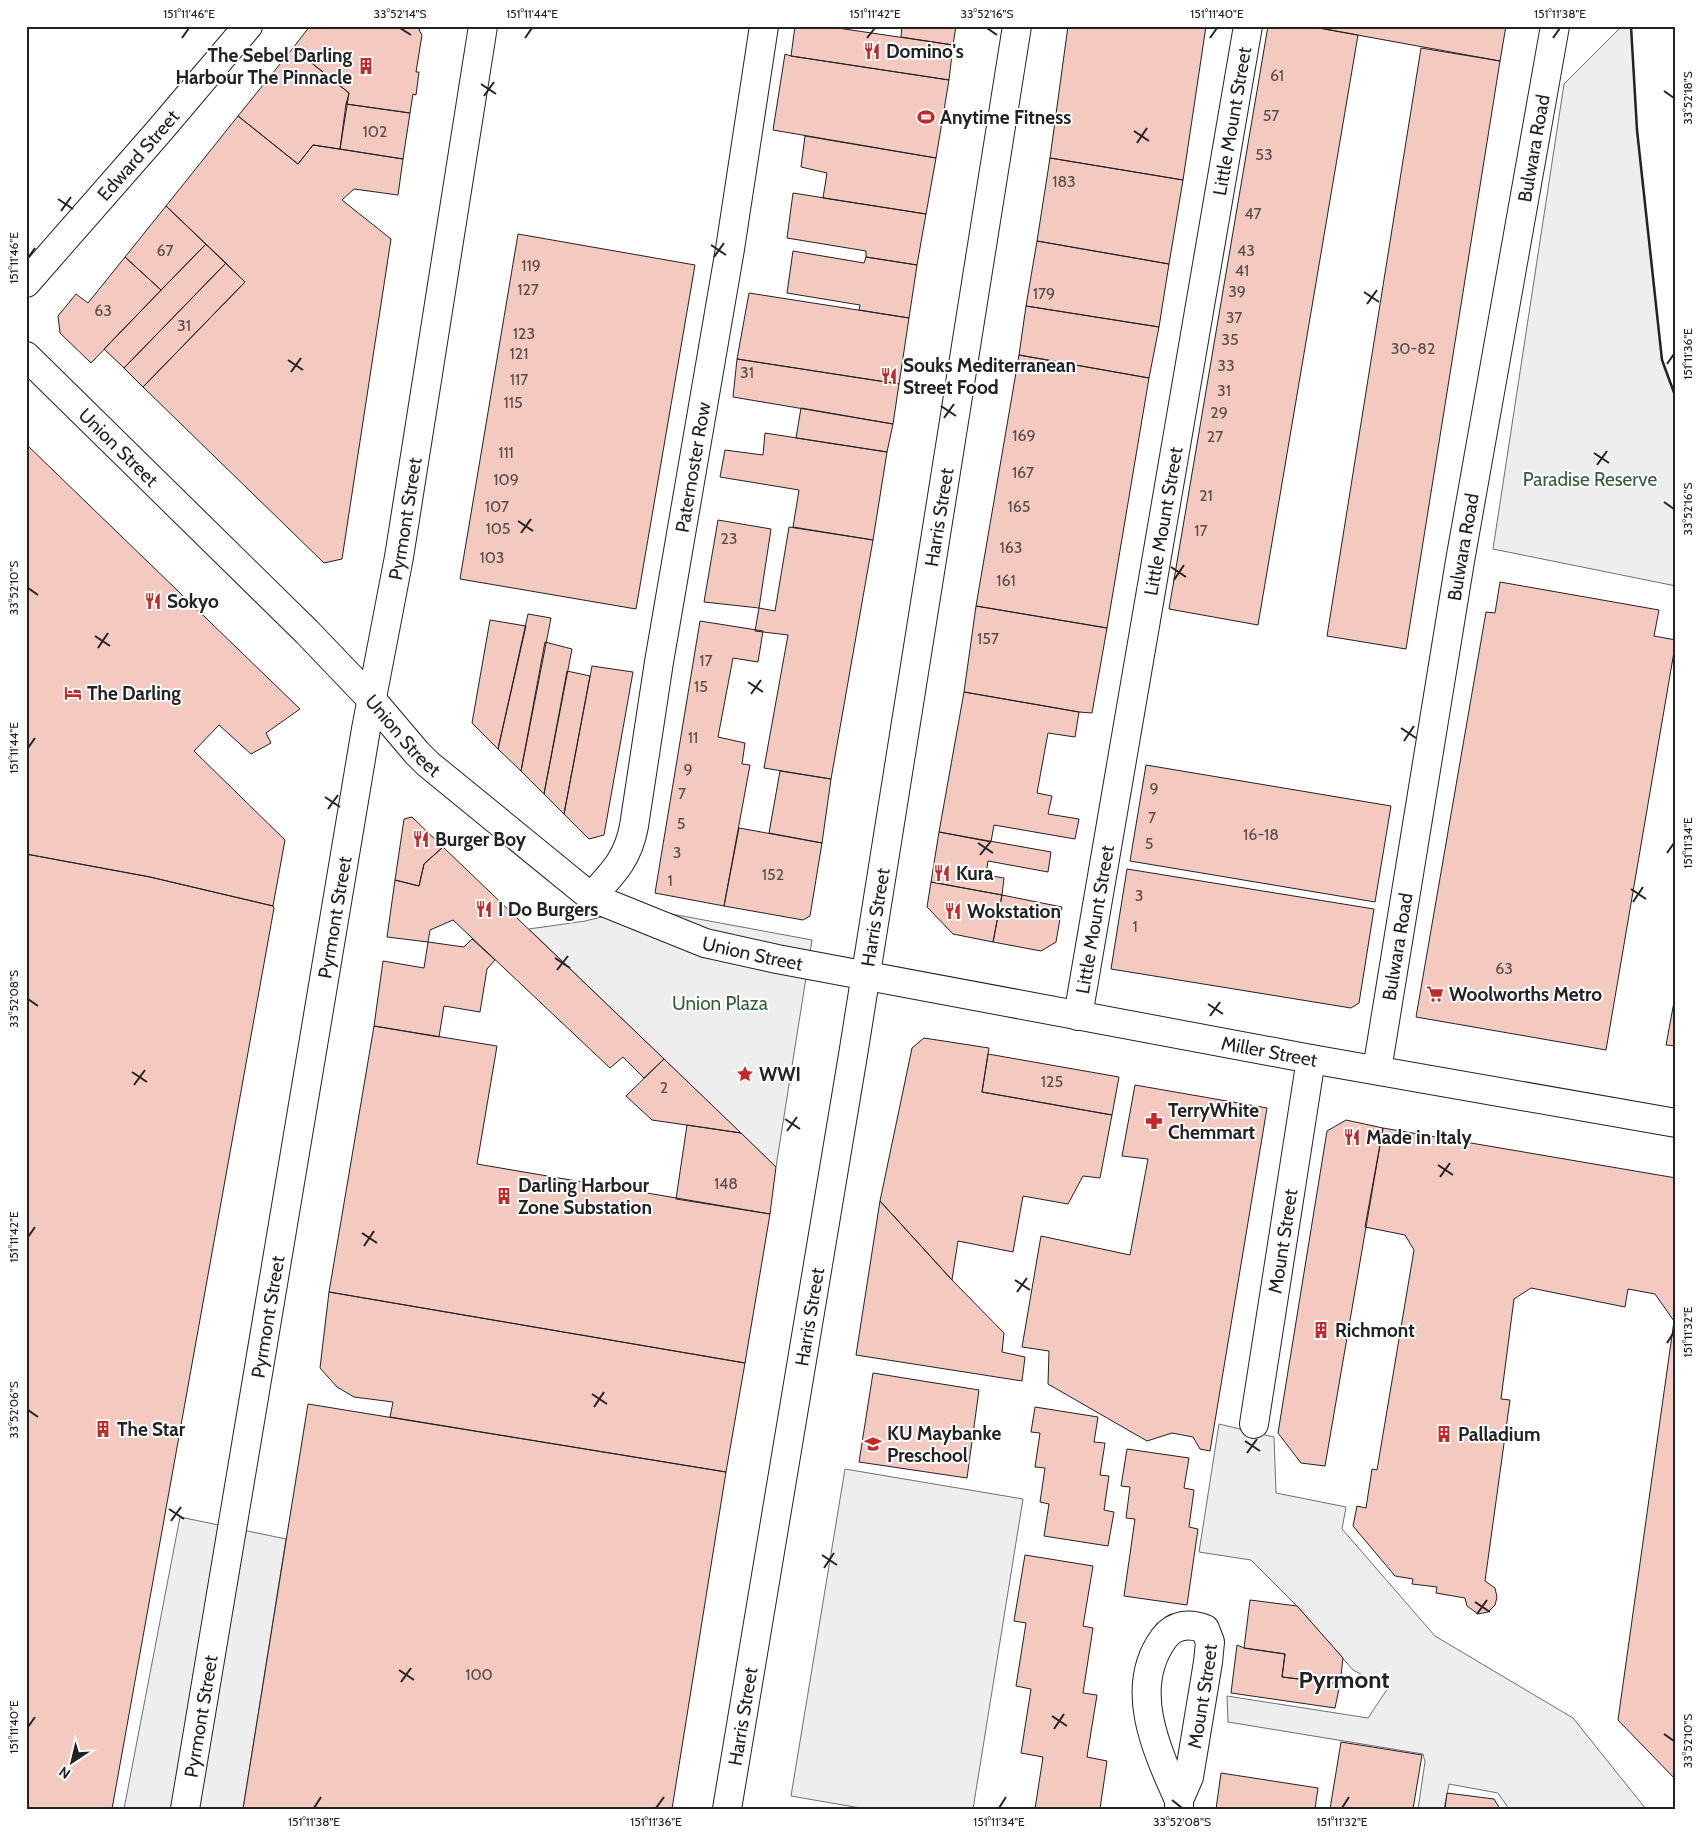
<svg xmlns="http://www.w3.org/2000/svg" width="1702" height="1835" viewBox="0 0 1702 1835" font-family="Cabin,sans-serif">
  <rect width="100%" height="100%" fill="#fff"/>
  <path fill="#eee" stroke="#6f6f6f" d="M1622,26H1631L1637,130L1662,360L1676,398V586L1493,549L1564,84Z
    M639,908L812,940L776,1167L529,929L585,921Z
    M1219,1424L1274,1437L1276,1493L1346,1507L1342,1529L1435,1636L1573,1718L1646,1809H1509L1498,1793L1449,1784L1444,1809H1418L1425,1762L1423,1754L1228,1722L1227,1696L1368,1718L1388,1688L1353,1670L1297,1606L1251,1560L1199,1552Z
    M845,1469L1023,1499L973,1809H866L791,1796Z
    M180,1517L286,1539L243,1809H124Z"/>
  <path fill="#f3c9c0" stroke="#222" d="M310,26H422L419,30L422,35L416,72H419L416,95L413,94L410,113L346,104L349,93L293,48Z
    M795,26H824L953,45L949,80L791,56Z
    M902,26H956L953,45L901,37Z
    M1068,26H1206L1183,180L1050,158Z
    M1268,26H1308L1358,35L1258,625L1169,609Z
    M1308,26H1506L1500,61Z
    M293,48L349,93L340,149L313,145L298,164L238,116Z
    M1421,48L1500,61L1406,649L1327,636Z
    M785,54L791,56L949,80L936,158L773,130Z
    M346,104L410,113L403,159L340,149Z
    M238,116L298,164L313,145L403,159L398,195L354,189L342,200L391,239L342,559L324,563L143,387L245,282L166,206Z
    M805,136L936,158L926,214L823,198L827,173L801,167Z
    M1050,158L1183,180L1169,264L1037,241Z
    M793,193L926,214L917,265L866,257V251L787,238Z
    M166,206L206,244L161,290L125,257Z
    M518,234L695,265L636,609L460,579Z
    M1037,241L1169,264L1159,327L1026,306Z
    M206,244L226,263L124,368L104,349Z
    M793,251L864,263L866,257L917,265L909,318L859,310L860,305L787,293Z
    M125,257L161,290L91,363L60,333L58,316L76,294L88,303Z
    M226,263L245,282L143,387L124,368Z
    M749,293L909,318L899,384L737,359Z
    M1026,306L1159,327L1149,378L1019,355Z
    M1019,355L1149,378L1107,628L976,606Z
    M737,359L899,384L893,424L733,397Z
    M801,408L893,424L887,452L796,438Z
    M765,433L887,452L873,540L793,527L799,490L720,477L725,450L763,455Z
    M26,444L300,709L266,733L271,743L251,754L219,725L194,751L285,840L273,906L150,877L26,854Z
    M718,520L771,529L759,608L704,602Z
    M789,527L873,540L831,779L764,768L788,635L755,631L759,608L775,611Z
    M1500,582L1659,610L1654,636L1676,640L1606,1050L1416,1017L1486,612L1495,613Z
    M976,606L1107,628L1092,713L1079,712L964,692Z
    M528,614L551,618L521,771L498,749Z
    M490,620L526,626L498,749L472,723Z
    M700,621L763,631L758,662L733,658L718,737L745,743L742,764L750,765L724,906L655,893Z
    M545,642L572,649L544,794L521,771Z
    M592,666L633,672L604,835L589,839L564,814Z
    M567,671L590,676L564,814L544,794Z
    M964,692L1079,712L1075,737L1048,733L1037,793L1052,796L1048,814L1079,819L1075,839L994,825L991,842L939,832Z
    M1146,765L1391,806L1375,902L1130,861Z
    M780,771L831,779L822,843L769,833Z
    M412,817L443,847L424,864L419,886L395,880L404,819Z
    M739,828L822,843L810,916L803,920L724,906Z
    M939,832L1051,852L1048,872L988,861L986,875L1004,878L1002,895L931,882Z
    M443,847L664,1059L644,1078L623,1057L610,1068L453,920L430,930L428,942L387,937L395,880L419,886L424,864Z
    M26,854L150,877L273,906L274,908L112,1809H26Z
    M1127,869L1374,909L1359,1003L1351,1008L1111,969Z
    M931,882L1002,895L993,942L953,934L927,907Z
    M1002,895L1062,907L1056,942L1041,951L993,942Z
    M472,939L495,960L487,969L480,1012L444,1006L439,1037L374,1026L383,961L424,968L428,942L464,947Z
    M1676,991V1046L1666,1045Z
    M374,1026L497,1046L477,1164L770,1214L745,1363L329,1292Z
    M924,1038L989,1048L982,1092L1112,1115L1100,1178L1083,1176L1068,1204L1023,1196L1013,1252L958,1241L952,1280L880,1201L912,1048Z
    M988,1054L1119,1077L1112,1115L982,1092Z
    M664,1059L741,1133L652,1120L626,1096Z
    M1135,1085L1267,1108L1210,1451L1200,1449L1193,1437L1172,1433L1147,1441L1048,1384L1049,1351L1022,1347L1041,1236L1130,1255L1148,1159L1122,1156Z
    M1346,1120L1383,1128L1325,1466L1301,1463L1278,1433L1327,1131Z
    M687,1125L741,1133L776,1167L770,1214L676,1199Z
    M1383,1128L1676,1178V1780L1618,1720L1674,1321L1655,1294L1628,1289L1625,1307L1531,1288L1514,1299L1501,1399L1510,1400L1485,1581L1495,1588L1497,1597L1495,1605L1488,1612L1478,1614L1467,1606L1465,1598L1436,1593L1437,1587L1412,1584L1413,1579L1395,1576L1353,1526L1357,1506L1366,1508L1372,1469L1377,1470L1414,1250L1405,1235L1365,1227Z
    M880,1201L952,1280L1004,1333L1002,1352L1025,1357L1022,1381L856,1355Z
    M329,1292L745,1363L726,1472L390,1417L393,1402L354,1397L337,1387L320,1368Z
    M873,1373L979,1390L967,1478L859,1462Z
    M308,1404L726,1472L672,1809H243Z
    M1035,1407L1098,1417L1094,1442L1105,1443L1100,1475L1109,1476L1104,1510L1114,1512L1108,1546L1044,1536L1049,1504L1040,1502L1045,1468L1035,1467L1040,1433L1031,1432Z
    M1127,1449L1189,1458L1184,1488L1194,1490L1189,1527L1198,1529L1187,1605L1124,1596L1135,1519L1126,1518L1130,1487L1121,1486Z
    M1025,1555L1093,1566L1083,1626L1093,1628L1083,1693L1097,1695L1087,1757L1107,1761L1100,1809H1035L1043,1757L1021,1753L1031,1689L1016,1686L1026,1623L1014,1621Z
    M1250,1600L1297,1606L1343,1658L1340,1684L1282,1677L1285,1654L1244,1648Z
    M1237,1645L1244,1648L1285,1654L1282,1677L1340,1684L1335,1708L1231,1693Z
    M1341,1742L1422,1755L1413,1809H1330Z
    M1221,1773L1318,1788L1315,1809H1216Z
    M1447,1793L1494,1799L1500,1809H1445Z"/>
  <g fill="none" stroke-linecap="round" stroke-linejoin="round">
    <g stroke="#222" stroke-width="30">
      <g id="street">
        <path id="s1" d="M26,283L160,130L248,26"/>
        <path id="s2" d="M26,356L307,632L372,700L417,753L428,764L591,897L705,943L777,959L1311,1059L1676,1123"/>
        <path id="s3" d="M591,897C613,873 628,859 634,826L659,662L730,249L764,26"/>
        <path id="s4" d="M1078,1016L1248,26"/>
        <path id="s5" d="M1377,1070L1460,561L1555,26"/>
        <path id="s6" d="M1254,1424L1311,1059"/>
        <path id="s7" d="M185,1809L366,729L399,557L483,26"/>
        <path id="s8" d="M727,1809L853,1055L1017,26"/>
        <path id="s9" d="M1179,1809V1800L1189,1777L1208,1662L1210,1642L1205,1629C1190,1623 1174,1624 1164,1638C1127,1688 1157,1751 1179,1800"/>
      </g>
    </g>
    <use href="#street" stroke="#fff" stroke-width="28"/>
    <path stroke="#222" stroke-width="2.5" d="M1631,26L1637,130L1662,360L1676,398"/>
  </g>
  <path fill="none" stroke="#222" stroke-width="2" d="M400,28L411,35M987,28L997,35M182,38L189,28M525,38L532,28M867,38L875,28M1210,38L1217,28M1553,38L1560,28M481,84L496,94M1664,91L1674,98M484,96L494,82M1134,131L1149,141M1137,143L1147,128M58,199L73,209M61,211L71,197M711,245L726,255M714,257L724,243M28,258L35,248M1364,292L1379,302M1367,304L1377,290M288,360L303,370M1667,364L1674,354M291,372L301,358M941,406L956,416M944,418L954,404M1594,453L1609,463M1597,465L1607,451M1664,502L1674,509M518,521L533,531M521,533L531,519M1171,567L1186,577M1174,580L1184,565M28,588L38,595M95,636L110,646M98,648L108,633M748,682L763,692M751,694L761,680M1401,728L1416,738M1404,741L1414,726M28,748L35,738M325,797L340,807M328,809L338,795M978,843L993,853M1667,853L1674,843M980,855L991,841M1631,889L1646,899M1633,902L1643,887M555,958L570,968M557,970L568,956M28,999L38,1006M1208,1004L1223,1014M1210,1016L1220,1002M132,1072L147,1082M134,1085L145,1070M785,1119L800,1129M787,1131L797,1117M1438,1165L1453,1175M1440,1177L1450,1163M362,1233L377,1243M28,1237L35,1227M364,1246L374,1231M1015,1280L1030,1290M1017,1292L1027,1278M1667,1343L1674,1332M592,1394L607,1404M594,1407L604,1392M28,1410L38,1417M1245,1441L1260,1451M1247,1453L1257,1439M169,1509L184,1519M171,1521L181,1507M822,1555L837,1565M824,1568L834,1553M1475,1602L1490,1612M1477,1614L1487,1600M399,1670L414,1680M401,1682L411,1668M1052,1716L1067,1726M28,1727L35,1717M1054,1729L1064,1714M1664,1734L1674,1741M1172,1800L1182,1808M314,1808L321,1797M656,1808L664,1797M999,1808L1006,1797M1342,1808L1349,1797"/>
  <defs>
    <g id="restaurant-bare" transform="scale(1.35)"><path d="M-5-6h1v4h1v-4h1v4h1v-4h1v5L-1.5 .5V6h-2V.5L-5-1ZM5-6V6H3V1.5H1.5Q1.5-4 5-6Z" fill="#c62828" stroke="#fff" stroke-width="2.5" paint-order="stroke"/></g>
    <g id="building-bare" transform="scale(1.35)"><path d="M-4-6H4V6H1V3H-1V6H-4ZM-2.5-4.3h1.7v1.8h-1.7ZM.8-4.3h1.7v1.8H.8ZM-2.5-1h1.7V.8h-1.7ZM.8-1h1.7V.8H.8Z" fill="#c62828" stroke="#fff" stroke-width="2.5" paint-order="stroke"/></g>
    <g id="stadium-bare" transform="scale(1.35)"><path d="M0-5a6.5 5 0 1 0 0 10a6.5 5 0 1 0 0-10ZM-3.5-1.8h7v3.6h-7Z" fill="#c62828" stroke="#fff" stroke-width="2.5" paint-order="stroke"/></g>
    <g id="hotel-bare" transform="scale(1.35)"><path d="M-6-4.5h1.5V1H6V5H4.5V3h-9V5H-6ZM-4 0a1.8 1.8 0 1 1 3.6 0ZM.5 0V-2.5h3Q6-2.5 6 0Z" fill="#c62828" stroke="#fff" stroke-width="2.5" paint-order="stroke"/></g>
    <g id="supermarket-bare" transform="scale(1.35)"><path d="M-6-5.5h2.5l.6 2H6L4.5 2H-2.5L-4.4-4H-6ZM-1.5 3.2a1.3 1.3 0 1 0 .1 0ZM3 3.2a1.3 1.3 0 1 0 .1 0Z" fill="#c62828" stroke="#fff" stroke-width="2.5" paint-order="stroke"/></g>
    <g id="sight-bare" transform="scale(1.35)"><path d="M0-6L1.8-2.2L6-1.7L2.9 1.2L3.7 5.4L0 3.3L-3.7 5.4L-2.9 1.2L-6-1.7L-1.8-2.2Z" fill="#c62828" stroke="#fff" stroke-width="2.5" paint-order="stroke"/></g>
    <g id="pharmacy-bare" transform="scale(1.35)"><path d="M-2-6h4v4h4v4h-4v4h-4v-4h-4v-4h4Z" fill="#c62828" stroke="#fff" stroke-width="2.5" paint-order="stroke"/></g>
    <g id="school-bare" transform="scale(1.35)"><path d="M0-5L7-2L0 1L-7-2ZM-4 1L0 2.5L4 1V4Q0 6-4 4Z" fill="#c62828" stroke="#fff" stroke-width="2.5" paint-order="stroke"/></g>
  </defs>
  <g fill-rule="evenodd">
    <use href="#restaurant-bare" x="872" y="51"/>
    <use href="#building-bare" x="366" y="66"/>
    <use href="#stadium-bare" x="926" y="117"/>
    <use href="#restaurant-bare" x="889" y="376"/>
    <use href="#restaurant-bare" x="153" y="601"/>
    <use href="#hotel-bare" x="73" y="693"/>
    <use href="#restaurant-bare" x="421" y="839"/>
    <use href="#restaurant-bare" x="942" y="873"/>
    <use href="#restaurant-bare" x="484" y="909"/>
    <use href="#restaurant-bare" x="953" y="911"/>
    <use href="#supermarket-bare" x="1435" y="994"/>
    <use href="#sight-bare" x="745" y="1074"/>
    <use href="#pharmacy-bare" x="1154" y="1121"/>
    <use href="#restaurant-bare" x="1352" y="1137"/>
    <use href="#building-bare" x="504" y="1196"/>
    <use href="#building-bare" x="1321" y="1330"/>
    <use href="#building-bare" x="103" y="1429"/>
    <use href="#building-bare" x="1444" y="1434"/>
    <use href="#school-bare" x="873" y="1444"/>
  </g>
  <g text-anchor="middle" stroke-width="4" stroke-linejoin="round" paint-order="stroke">
    <g font-size="16" fill="#564c4a">
      <text x="1277" y="81">61</text>
      <text x="1271" y="121">57</text>
      <text x="375" y="137">102</text>
      <text x="1264" y="160">53</text>
      <text x="1064" y="187">183</text>
      <text x="1253" y="219">47</text>
      <text x="165" y="256">67</text>
      <text x="1246" y="256">43</text>
      <text x="531" y="271">119</text>
      <text x="1242" y="276">41</text>
      <text x="528" y="295">127</text>
      <text x="1237" y="297">39</text>
      <text x="1044" y="299">179</text>
      <text x="103" y="316">63</text>
      <text x="1234" y="323">37</text>
      <text x="184" y="331">31</text>
      <text x="524" y="339">123</text>
      <text x="1230" y="345">35</text>
      <text x="1413" y="354">30-82</text>
      <text x="519" y="359">121</text>
      <text x="1226" y="371">33</text>
      <text x="747" y="378">31</text>
      <text x="519" y="385">117</text>
      <text x="1224" y="396">31</text>
      <text x="513" y="408">115</text>
      <text x="1219" y="418">29</text>
      <text x="1024" y="441">169</text>
      <text x="1215" y="442">27</text>
      <text x="506" y="458">111</text>
      <text x="1023" y="478">167</text>
      <text x="506" y="485">109</text>
      <text x="1206" y="501">21</text>
      <text x="497" y="512">107</text>
      <text x="1019" y="512">165</text>
      <text x="498" y="534">105</text>
      <text x="1201" y="536">17</text>
      <text x="729" y="544">23</text>
      <text x="1011" y="553">163</text>
      <text x="492" y="563">103</text>
      <text x="1006" y="586">161</text>
      <text x="988" y="644">157</text>
      <text x="706" y="666">17</text>
      <text x="701" y="692">15</text>
      <text x="693" y="743">11</text>
      <text x="688" y="775">9</text>
      <text x="1154" y="794">9</text>
      <text x="682" y="799">7</text>
      <text x="1152" y="823">7</text>
      <text x="681" y="829">5</text>
      <text x="1261" y="840">16-18</text>
      <text x="1149" y="849">5</text>
      <text x="677" y="858">3</text>
      <text x="773" y="880">152</text>
      <text x="670" y="886">1</text>
      <text x="1139" y="901">3</text>
      <text x="1135" y="932">1</text>
      <text x="1504" y="974">63</text>
      <text x="1052" y="1087">125</text>
      <text x="664" y="1093">2</text>
      <text x="726" y="1189">148</text>
      <text x="479" y="1680">100</text>
    </g>
    <g font-size="19" font-weight="bold" fill="#222" stroke="#fff" text-anchor="start">
      <text x="886" y="58">Domino's</text>
      <text x="352" y="62" text-anchor="end">The Sebel Darling<tspan x="352" dy="22">Harbour The Pinnacle</tspan></text>
      <text x="940" y="124">Anytime Fitness</text>
      <text x="903" y="372">Souks Mediterranean<tspan x="903" dy="22">Street Food</tspan></text>
      <text x="167" y="608">Sokyo</text>
      <text x="87" y="700">The Darling</text>
      <text x="435" y="846">Burger Boy</text>
      <text x="956" y="880">Kura</text>
      <text x="498" y="916">I Do Burgers</text>
      <text x="967" y="918">Wokstation</text>
      <text x="1449" y="1001">Woolworths Metro</text>
      <text x="759" y="1081">WWI</text>
      <text x="1168" y="1117">TerryWhite<tspan x="1168" dy="22">Chemmart</tspan></text>
      <text x="1366" y="1144">Made in Italy</text>
      <text x="518" y="1192">Darling Harbour<tspan x="518" dy="22">Zone Substation</tspan></text>
      <text x="1335" y="1337">Richmont</text>
      <text x="117" y="1436">The Star</text>
      <text x="887" y="1440">KU Maybanke<tspan x="887" dy="22">Preschool</tspan></text>
      <text x="1458" y="1441">Palladium</text>
    </g>
    <g font-size="19" fill="#222" stroke="#fff">
      <text dy="7" stroke="none"><textPath href="#s4" startOffset="908">Little Mount Street</textPath></text>
      <text dy="7" stroke="none"><textPath href="#s5" startOffset="935">Bulwara Road</textPath></text>
      <text dy="7" stroke="none"><textPath href="#s1" startOffset="170">Edward Street</textPath></text>
      <text dy="7" stroke="none"><textPath href="#s2" startOffset="130">Union Street</textPath></text>
      <text dy="7" stroke="none"><textPath href="#s3" startOffset="448">Paternoster Row</textPath></text>
      <text dy="7" stroke="none"><textPath href="#s8" startOffset="1309">Harris Street</textPath></text>
      <text dy="7" stroke="none"><textPath href="#s7" startOffset="1309">Pyrmont Street</textPath></text>
      <text dy="7" stroke="none"><textPath href="#s4" startOffset="502">Little Mount Street</textPath></text>
      <text dy="7" stroke="none"><textPath href="#s5" startOffset="530">Bulwara Road</textPath></text>
      <text dy="7" stroke="none"><textPath href="#s2" startOffset="535">Union Street</textPath></text>
      <text dy="7" stroke="none"><textPath href="#s7" startOffset="904">Pyrmont Street</textPath></text>
      <text dy="7" stroke="none"><textPath href="#s8" startOffset="904">Harris Street</textPath></text>
      <text dy="7" stroke="none"><textPath href="#s4" startOffset="98">Little Mount Street</textPath></text>
      <text dy="7" stroke="none"><textPath href="#s5" startOffset="125">Bulwara Road</textPath></text>
      <text dy="7" stroke="none"><textPath href="#s2" startOffset="955">Union Street</textPath></text>
      <text dy="7" stroke="none"><textPath href="#s2" startOffset="1481">Miller Street</textPath></text>
      <text dy="7" stroke="none"><textPath href="#s6" startOffset="185">Mount Street</textPath></text>
      <text dy="7" stroke="none"><textPath href="#s7" startOffset="499">Pyrmont Street</textPath></text>
      <text dy="7" stroke="none"><textPath href="#s8" startOffset="499">Harris Street</textPath></text>
      <text dy="7" stroke="none"><textPath href="#s9" startOffset="116">Mount Street</textPath></text>
      <text dy="7" stroke="none"><textPath href="#s7" startOffset="94">Pyrmont Street</textPath></text>
      <text dy="7" stroke="none"><textPath href="#s8" startOffset="94">Harris Street</textPath></text>
    </g>
    <g font-size="19" fill="#2f5e38" stroke="#fff">
      <text x="1590" y="486">Paradise Reserve</text>
      <text x="720" y="1010">Union Plaza</text>
    </g>
    <g font-size="24" font-weight="bold" fill="#222" stroke="#fff">
      <text x="1344" y="1688">Pyrmont</text>
    </g>
  </g>
  <rect width="1702" height="1835" fill="none" stroke="#ffffff" stroke-width="55"/>
  <g transform="translate(72 1762) rotate(215)" stroke="#ffffff" stroke-width="4" paint-order="stroke">
  <path d="M0-4L9 19L0 12L-9 19Z" fill="#222222"/>
  <text y="-8" font-size="14" font-weight="bold" text-anchor="middle" fill="#222222">N</text>
  </g>
  <rect x="28" y="28" width="1646" height="1780" fill="none" stroke="#222" stroke-width="2"/>
  <g font-size="12" text-anchor="middle" fill="#222">
    <text x="189" y="18">151°11'46"E</text>
    <text x="400" y="18">33°52'14"S</text>
    <text x="532" y="18">151°11'44"E</text>
    <text x="875" y="18">151°11'42"E</text>
    <text x="987" y="18">33°52'16"S</text>
    <text x="1217" y="18">151°11'40"E</text>
    <text x="1560" y="18">151°11'38"E</text>
    <text transform="translate(1688 98) rotate(-90)" y="4">33°52'18"S</text>
    <text transform="translate(14 258) rotate(-90)" y="4">151°11'46"E</text>
    <text transform="translate(1688 354) rotate(-90)" y="4">151°11'36"E</text>
    <text transform="translate(1688 509) rotate(-90)" y="4">33°52'16"S</text>
    <text transform="translate(14 588) rotate(-90)" y="4">33°52'10"S</text>
    <text transform="translate(14 748) rotate(-90)" y="4">151°11'44"E</text>
    <text transform="translate(1688 843) rotate(-90)" y="4">151°11'34"E</text>
    <text transform="translate(14 999) rotate(-90)" y="4">33°52'08"S</text>
    <text transform="translate(14 1237) rotate(-90)" y="4">151°11'42"E</text>
    <text transform="translate(1688 1332) rotate(-90)" y="4">151°11'32"E</text>
    <text transform="translate(14 1410) rotate(-90)" y="4">33°52'06"S</text>
    <text transform="translate(14 1727) rotate(-90)" y="4">151°11'40"E</text>
    <text transform="translate(1688 1741) rotate(-90)" y="4">33°52'10"S</text>
    <text x="314" y="1826">151°11'38"E</text>
    <text x="656" y="1826">151°11'36"E</text>
    <text x="999" y="1826">151°11'34"E</text>
    <text x="1182" y="1826">33°52'08"S</text>
    <text x="1342" y="1826">151°11'32"E</text>
  </g>
</svg>
